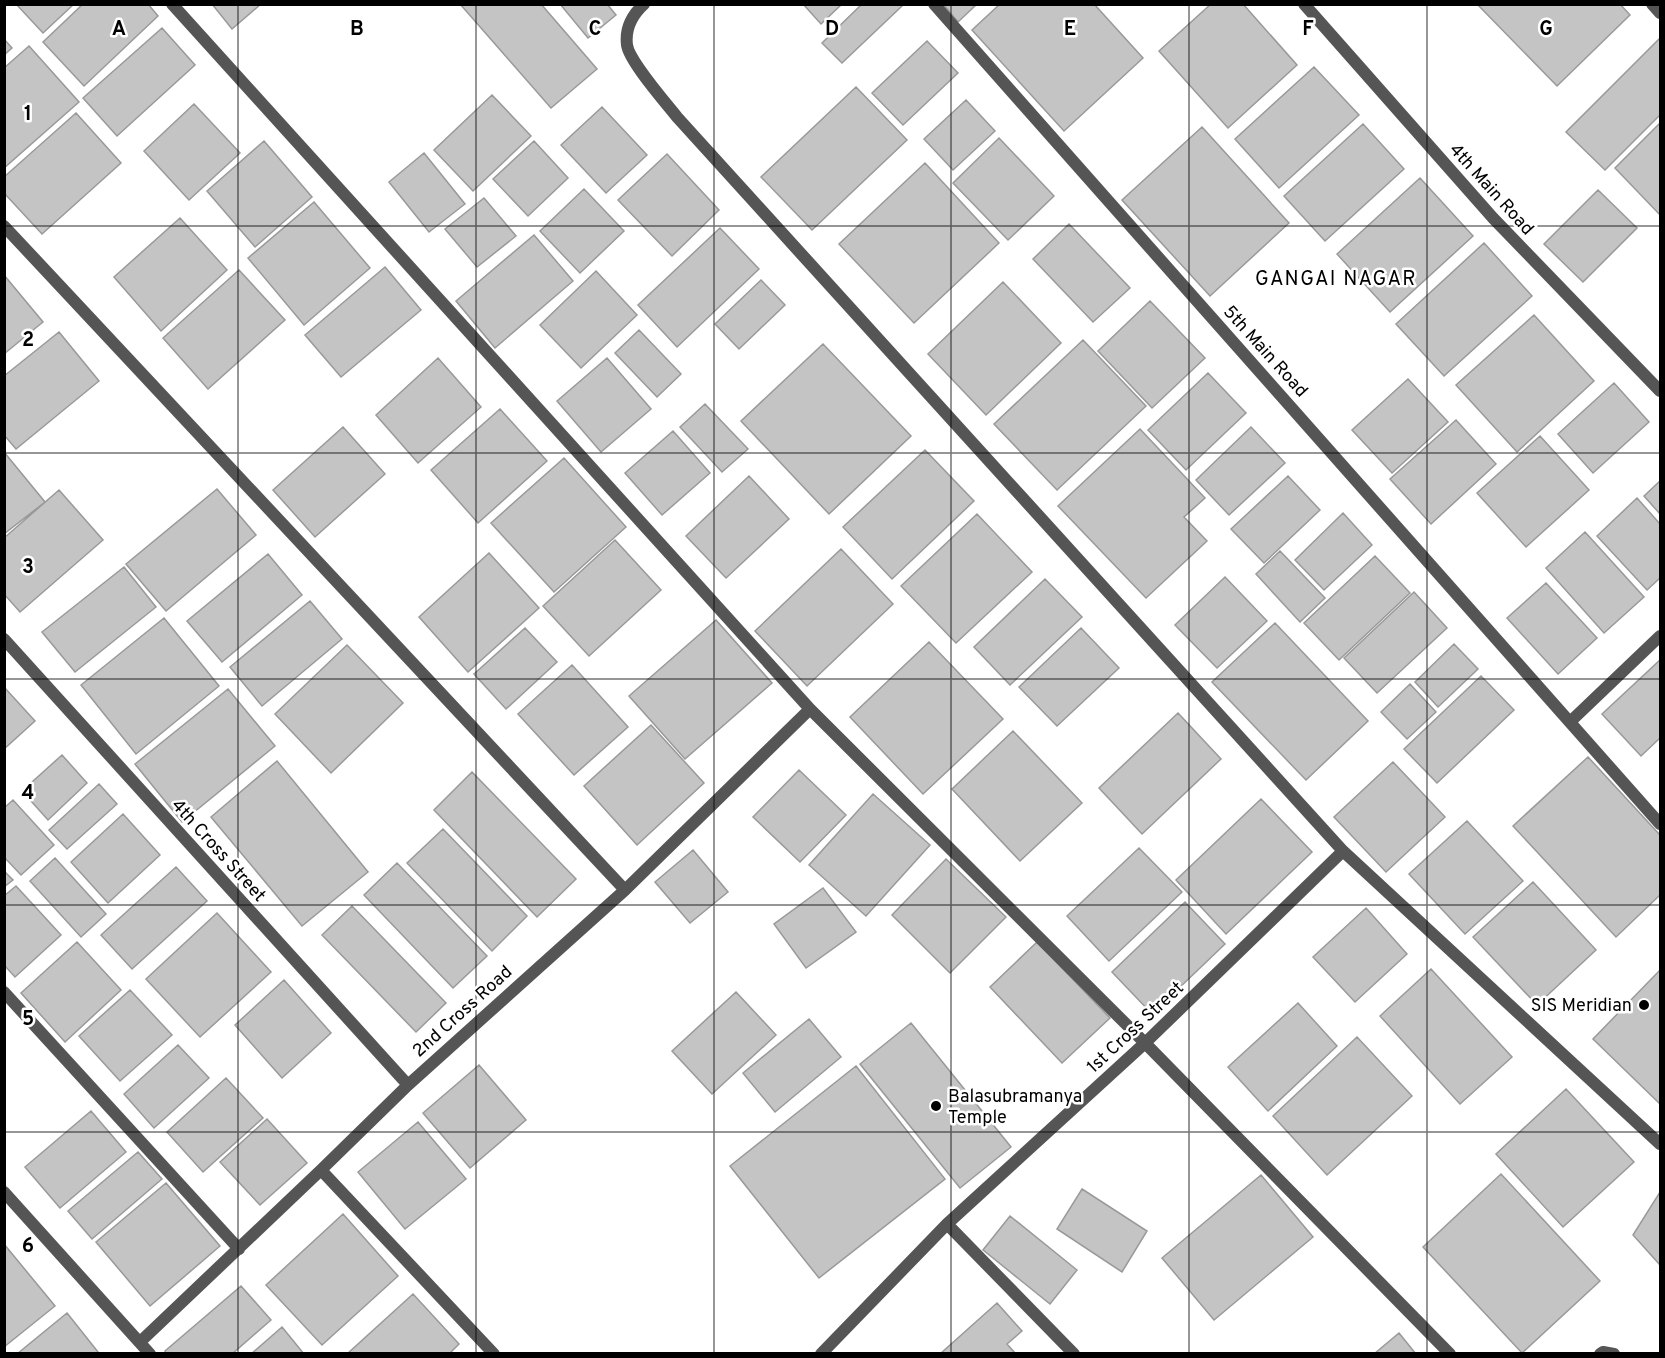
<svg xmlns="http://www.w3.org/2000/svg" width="1665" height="1358" viewBox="0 0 1665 1358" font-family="Overpass,sans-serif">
  <rect width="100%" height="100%" fill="#fff"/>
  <path fill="#c4c4c4" stroke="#999" stroke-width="1.5" d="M16,4H74L43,33Z
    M83,4H148L158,16L84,86L43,42Z
    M212,4H261L232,29Z
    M460,4H541L597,69L551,108Z
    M560,4H607L616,15L588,38Z
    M803,4H842L821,24Z
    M862,4H900L902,6L842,63L822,43Z
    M943,4H977L958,22Z
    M1000,4H1094L1143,58L1064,131L972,30Z
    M1211,4H1243L1297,65L1228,128L1159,51Z
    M1477,4H1620L1630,15L1557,86Z
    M162,28L195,65L117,136L83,98Z
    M1660,38V115L1605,170L1566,132Z
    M4,39L12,48L4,55Z
    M927,41L958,73L903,125L872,93Z
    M29,46L79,102L4,168V68Z
    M1314,67L1359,115L1279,188L1235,139Z
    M856,87L907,140L812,230L761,177Z
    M492,95L531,136L473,191L434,150Z
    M966,100L995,131L953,170L924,139Z
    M194,104L240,153L189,200L144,151Z
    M602,107L647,155L606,193L561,145Z
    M76,113L121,163L42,234L4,193V177Z
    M1660,123V215L1615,168Z
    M1363,124L1404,169L1325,241L1284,196Z
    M1202,127L1289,223L1210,296L1122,200Z
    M999,138L1054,196L1008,240L953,183Z
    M264,141L312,197L255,247L207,191Z
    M534,141L568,178L528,216L493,179Z
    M424,153L465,204L429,232L389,182Z
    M667,154L719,210L672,256L618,200Z
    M925,163L999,243L914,323L839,244Z
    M1420,178L1473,236L1390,312L1337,254Z
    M584,189L624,231L580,273L540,231Z
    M1598,190L1637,228L1583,282L1544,244Z
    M484,198L516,236L477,267L445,229Z
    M314,202L370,268L304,325L248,258Z
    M180,218L227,270L161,331L114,277Z
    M1069,224L1130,288L1093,322L1033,259Z
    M720,228L759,269L677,347L638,305Z
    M534,235L573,281L495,348L456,301Z
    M1484,243L1532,296L1444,376L1396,324Z
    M385,267L421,310L341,377L305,335Z
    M239,270L285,320L208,389L163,338Z
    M596,271L637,315L581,368L540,325Z
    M4,275L43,322L4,354Z
    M761,280L785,305L739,349L715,324Z
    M1003,282L1061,343L986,415L928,354Z
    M1150,301L1205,358L1152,408L1098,351Z
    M1534,315L1594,381L1517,452L1456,385Z
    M639,330L681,374L657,397L615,353Z
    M59,332L99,381L16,449L4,435V376Z
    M1083,340L1146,406L1057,490L994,424Z
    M823,344L911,436L829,514L741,421Z
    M438,358L481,407L418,463L376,415Z
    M607,358L651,409L601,452L557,401Z
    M1208,373L1246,413L1186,470L1148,430Z
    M1408,379L1448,422L1392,473L1352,430Z
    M1614,383L1649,422L1593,473L1558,434Z
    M705,404L748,449L722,472L680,427Z
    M500,409L547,461L478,523L431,470Z
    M1456,420L1496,464L1431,524L1390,479Z
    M343,427L385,474L315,537L273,490Z
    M1251,427L1285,463L1229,515L1196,480Z
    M1140,429L1205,498L1184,517L1207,541L1146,598L1058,506Z
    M673,431L710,473L662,515L625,473Z
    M1540,436L1589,490L1526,547L1477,493Z
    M925,450L974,501L892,579L843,527Z
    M4,452L45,502L4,534Z
    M564,458L626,527L554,592L491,523Z
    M749,476L789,519L726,578L686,536Z
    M1288,476L1320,510L1264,563L1231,529Z
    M1660,481V514L1644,496Z
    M217,489L256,535L166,611L126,564Z
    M59,490L103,540L20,612L4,594V538Z
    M1637,498L1660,524V578L1647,590L1597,536Z
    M1343,513L1372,545L1324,590L1295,560Z
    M977,514L1032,572L956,643L901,586Z
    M1585,532L1644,597L1604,633L1546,568Z
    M615,540L661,590L589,656L543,606Z
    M841,549L893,604L807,686L755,631Z
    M1280,551L1325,598L1300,622L1256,574Z
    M489,553L539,608L468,672L419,617Z
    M268,554L302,595L222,662L187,621Z
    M1375,556L1410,593L1339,660L1304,623Z
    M124,567L156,607L75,672L42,632Z
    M1225,577L1267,621L1217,668L1175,625Z
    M1045,579L1082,617L1010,685L974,647Z
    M1546,583L1597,638L1558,674L1507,618Z
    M1414,592L1447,628L1377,693L1344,658Z
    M310,601L342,639L262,706L230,667Z
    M164,618L219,686L136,754L81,685Z
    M716,620L772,683L685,759L629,696Z
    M1275,623L1368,721L1306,780L1212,682Z
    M525,628L557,662L506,709L474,674Z
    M1081,628L1119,668L1057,726L1019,687Z
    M929,642L1003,719L923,794L850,717Z
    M1454,644L1478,669L1438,707L1415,682Z
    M347,645L403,703L331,773L275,714Z
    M1660,660V738L1641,756L1602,714Z
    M572,665L628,727L574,775L518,714Z
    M1481,676L1514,710L1437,783L1404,749Z
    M1410,684L1436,712L1407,739L1381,712Z
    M4,687L35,721L4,749Z
    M228,689L275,746L182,822L135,764Z
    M1178,713L1221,759L1142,834L1099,788Z
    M651,725L704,783L637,845L584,786Z
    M1013,731L1082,803L1020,861L952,789Z
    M62,755L87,783L48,820L22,791Z
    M1588,757L1660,835V895L1616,937L1513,826Z
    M277,761L368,872L302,926L211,817Z
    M1393,762L1445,817L1386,872L1334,817Z
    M799,770L846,815L800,862L753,817Z
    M472,772L576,879L537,917L434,810Z
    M99,784L117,804L67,849L49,830Z
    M873,794L930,845L866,916L809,865Z
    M1261,799L1312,852L1226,934L1176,880Z
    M13,800L54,845L21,875L4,857V808Z
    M123,814L160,855L108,903L71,862Z
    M1467,821L1523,881L1465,934L1409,874Z
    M443,829L527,916L492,951L407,863Z
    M1139,848L1182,892L1109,961L1067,916Z
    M693,850L728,892L690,923L655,882Z
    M55,858L106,914L81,937L30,881Z
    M946,859L1006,917L950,973L892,915Z
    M397,863L487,956L453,988L364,895Z
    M176,867L207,901L132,969L101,935Z
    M4,871L13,880L4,887Z
    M1533,882L1596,950L1537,1005L1473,937Z
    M16,886L61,935L15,977L4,965V896Z
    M823,888L856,932L806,968L774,924Z
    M1185,902L1225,944L1152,1014L1112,972Z
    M352,906L446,1003L416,1032L322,935Z
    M1366,908L1407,954L1355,1002L1313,957Z
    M217,913L271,972L200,1037L146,979Z
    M77,942L121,990L65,1042L21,993Z
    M1037,942L1110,1018L1062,1063L990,987Z
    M1431,969L1512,1057L1460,1104L1380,1016Z
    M1660,970V1104L1593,1039Z
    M284,980L331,1033L282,1078L235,1025Z
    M130,990L172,1035L120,1081L79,1036Z
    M736,992L776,1035L712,1094L672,1051Z
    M1298,1003L1337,1046L1268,1111L1228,1067Z
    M809,1019L841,1057L775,1112L743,1073Z
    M911,1023L1011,1147L960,1188L860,1064Z
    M1357,1037L1412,1096L1327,1175L1273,1116Z
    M178,1045L209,1078L154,1128L124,1094Z
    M479,1065L526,1120L470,1168L423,1113Z
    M856,1066L945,1179L819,1278L730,1166Z
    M226,1078L263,1118L203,1172L167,1132Z
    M1566,1089L1634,1162L1563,1227L1496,1154Z
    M91,1111L126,1152L60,1208L25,1167Z
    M267,1119L307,1163L260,1205L220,1162Z
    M418,1122L466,1179L405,1229L358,1172Z
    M138,1152L162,1179L92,1239L68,1211Z
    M1501,1174L1600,1281L1522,1353L1423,1247Z
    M1261,1175L1313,1237L1214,1320L1162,1258Z
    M166,1183L220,1246L150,1306L96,1242Z
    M1082,1189L1147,1231L1122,1272L1057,1229Z
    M1660,1192V1265L1633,1235Z
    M343,1214L398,1276L322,1345L266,1285Z
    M1010,1216L1077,1270L1050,1304L983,1250Z
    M4,1244L55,1306L4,1347Z
    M241,1286L271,1320L232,1354H166L165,1351Z
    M413,1294L459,1344L449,1354H347Z
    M997,1303L1022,1331L1007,1344L1016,1354H940Z
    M67,1313L98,1352L96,1354H17Z
    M282,1327L304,1354H251Z
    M1399,1333L1416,1354H1374Z"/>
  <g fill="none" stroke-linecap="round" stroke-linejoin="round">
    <path stroke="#555" stroke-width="12" d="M172,4L810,709L1145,1043L1450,1354
      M644,4C632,15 625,29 627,45C629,61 666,103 677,117L1343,851L1660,1144
      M934,4L1660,824
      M1304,4L1493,218L1660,391
      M1652,4L1660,13
      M4,226L625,890
      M4,639L408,1085
      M1571,721L1660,636
      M4,992L239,1249
      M321,1170L494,1354
      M4,1192L150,1354
      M947,1224L1074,1354
      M140,1342L321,1170L408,1085L625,890L810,709
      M821,1354L947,1224L1145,1043L1343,851
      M1600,1354L1603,1352L1614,1354"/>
  </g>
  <path fill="none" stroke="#000" stroke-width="1.5" stroke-opacity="0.55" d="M238,4V1354M476,4V1354M714,4V1354M951,4V1354M1189,4V1354M1427,4V1354M4,226H1660M4,453H1660M4,679H1660M4,905H1660M4,1132H1660"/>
  <g fill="#000" stroke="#fff" stroke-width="2">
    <circle cx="1644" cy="1005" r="6"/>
    <circle cx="936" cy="1106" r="6"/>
  </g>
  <g text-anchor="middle" stroke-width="5" stroke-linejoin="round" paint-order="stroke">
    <g font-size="18" fill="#000" stroke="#fff">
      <text transform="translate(1492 189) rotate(48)" y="6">4th Main Road</text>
      <text transform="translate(1266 351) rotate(48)" y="6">5th Main Road</text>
      <text transform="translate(219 850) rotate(48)" y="6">4th Cross Street</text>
      <text transform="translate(462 1011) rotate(-42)" y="6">2nd Cross Road</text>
      <text transform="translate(1135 1027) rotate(-43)" y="6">1st Cross Street</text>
    </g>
    <g font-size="18" fill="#000" stroke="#fff" text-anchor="end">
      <text x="1632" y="1011">SIS Meridian</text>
      <text x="948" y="1102" text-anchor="start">Balasubramanya<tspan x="948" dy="21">Temple</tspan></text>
    </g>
    <g font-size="20" letter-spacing="1.5" fill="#000" stroke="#fff">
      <text x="1336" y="285">GANGAI NAGAR</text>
    </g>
  </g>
  <g font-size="20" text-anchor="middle" font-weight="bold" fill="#000" stroke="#fff" stroke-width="5" stroke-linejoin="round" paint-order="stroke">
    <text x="119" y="35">A</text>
    <text x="357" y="35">B</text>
    <text x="595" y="35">C</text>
    <text x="832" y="35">D</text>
    <text x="1070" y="35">E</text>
    <text x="1308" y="35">F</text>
    <text x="1546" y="35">G</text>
    <text x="28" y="120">1</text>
    <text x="28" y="346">2</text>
    <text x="28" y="573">3</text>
    <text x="28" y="799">4</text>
    <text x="28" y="1025">5</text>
    <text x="28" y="1252">6</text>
  </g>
  <rect width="1665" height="1358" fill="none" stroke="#000000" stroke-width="12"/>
</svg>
